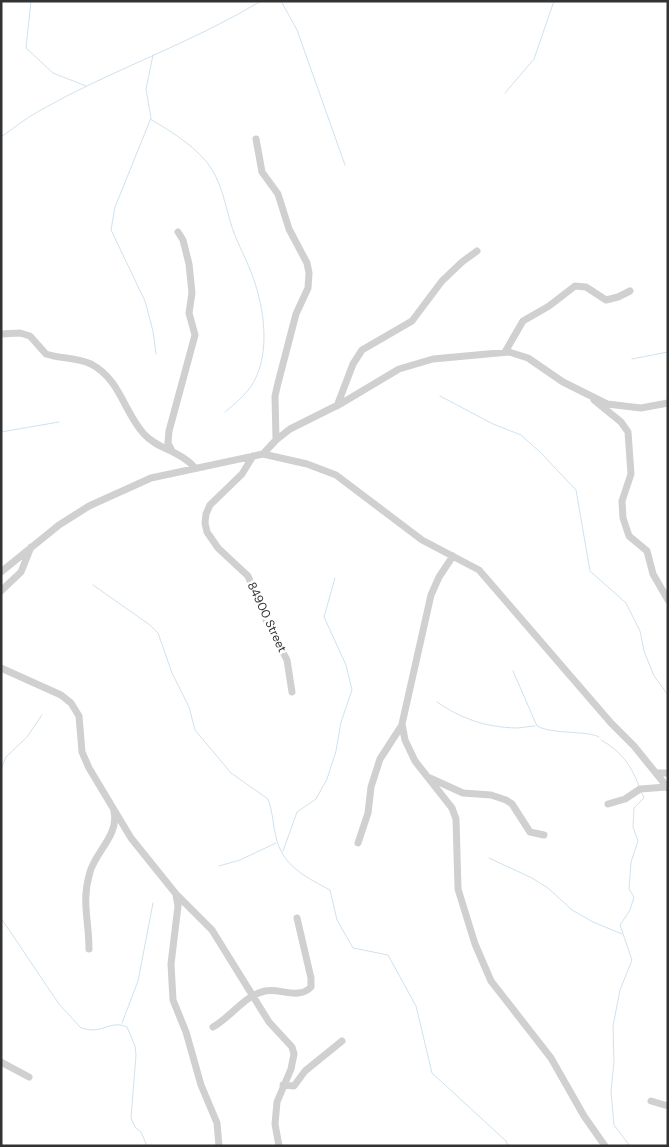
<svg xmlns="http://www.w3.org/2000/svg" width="669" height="1147" viewBox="0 0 669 1147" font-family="'DM Sans',sans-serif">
  <rect width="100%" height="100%" fill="#fff"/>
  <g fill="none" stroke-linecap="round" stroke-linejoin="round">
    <path stroke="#cfe2ee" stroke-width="1" d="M31,1L26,48L53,73L86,86
      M281,1L297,30L345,165
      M153,55L146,89L151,118L115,207L111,230L145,301L153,331L156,354
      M505,93L534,59L554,1
      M150,119C169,130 190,143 205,160C223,181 225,208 234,233C239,246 246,259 251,272C263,302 270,345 257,375C251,391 237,402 225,412
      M1,137C14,128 26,118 39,111C111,70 190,44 261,1
      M632,359L668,352
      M440,396L493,424L521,435L540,452L576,490L590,571L626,603L640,631L644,651L654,676L668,695
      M1,432L59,422
      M93,585L150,625L158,633L172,673L189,707L195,730L231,773L268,799C273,812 273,827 277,841C285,868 308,878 330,890L337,920L353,948L388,955L416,1006L432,1073L506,1141L508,1146
      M513,671L537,726C554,735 587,730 599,737
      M437,702C462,719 485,727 516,728C523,728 528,726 535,726
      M601,740C621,751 631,765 639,786
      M1,769L6,757L27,737L42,715
      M283,851L297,812L316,799L327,779L336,751L341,722L352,690L346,665L324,617L335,578
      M489,858L532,878L548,888L572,910L593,922L622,934
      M219,866L240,860L276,843
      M1,918L59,1004L81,1028C85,1029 89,1030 94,1030C106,1029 114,1021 127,1027L135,1046L136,1055L131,1118L135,1127L141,1132L147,1146
      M122,1023L138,981L153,903
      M630,1146L614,1125L611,1091L614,1062L613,1026L620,990L632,960L620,925L630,910L634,897L629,889L631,862L638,841L633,827L634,808L644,798L641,791"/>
    <path stroke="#d0d0d0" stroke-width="7" d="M256,139L262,172L278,194L289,229L307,263L309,273L308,288L296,314L278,383L275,396L276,440
      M1,334L20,333L30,336L46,354C61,359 76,357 91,364C121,380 123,411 144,434C157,449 181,451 195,468
      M505,352L523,321L549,306L575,286L586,287L606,300L618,297L630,291
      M594,400L621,422L628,432L631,474L622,501L623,518L629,536L647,551L653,574L668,600
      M337,406L353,364L362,350L412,321L442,281L462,262L477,251
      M171,449L168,443L169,431L195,335L189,313L192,293L189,264L183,240L178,232
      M263,454L276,440L290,429L342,403L399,369L433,359L509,352L528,358L563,382L607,404L641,408L668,403
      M253,456L242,474L210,505L206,514L205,523L207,532L218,548L248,576L264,616L287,660L292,692
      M453,556L439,577L431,595L402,724L405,740L415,761L452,808L456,819L458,889L475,944L491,981L551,1058L584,1116L605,1146
      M1,572L59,525L89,506L151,478L263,454L307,464L336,475L422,540L479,570L611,723L634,746L668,788
      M1,591L21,572L31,547
      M1,668L61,695L71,703L79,716L82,752L89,768L131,838L176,894L212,930L269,1022L292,1047L294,1054L291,1069L277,1102L275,1124L279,1146
      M657,773H668
      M430,778L463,793L491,795L506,800L512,804L530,832L544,835
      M608,804L625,799L640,789L667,787
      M358,843L368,813L371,787L380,759L402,725
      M176,895L178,906L171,964L173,1000L186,1032L201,1085L217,1123L219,1146
      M89,949C89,919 81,902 90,872C96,851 119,835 114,812
      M213,1027C231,1017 245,995 265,991C280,988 299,1000 311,987V978L297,918
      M1,1062L29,1077
      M283,1085L294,1086L305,1071L342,1041
      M651,1101L668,1106"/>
  </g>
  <g text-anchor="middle" stroke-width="5" stroke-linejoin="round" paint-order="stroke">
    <g font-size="12" fill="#333" stroke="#fff">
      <text transform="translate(267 617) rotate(65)" y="4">84900 Street</text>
    </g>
  </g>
  <rect width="669" height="1147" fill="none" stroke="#333333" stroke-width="5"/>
</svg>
